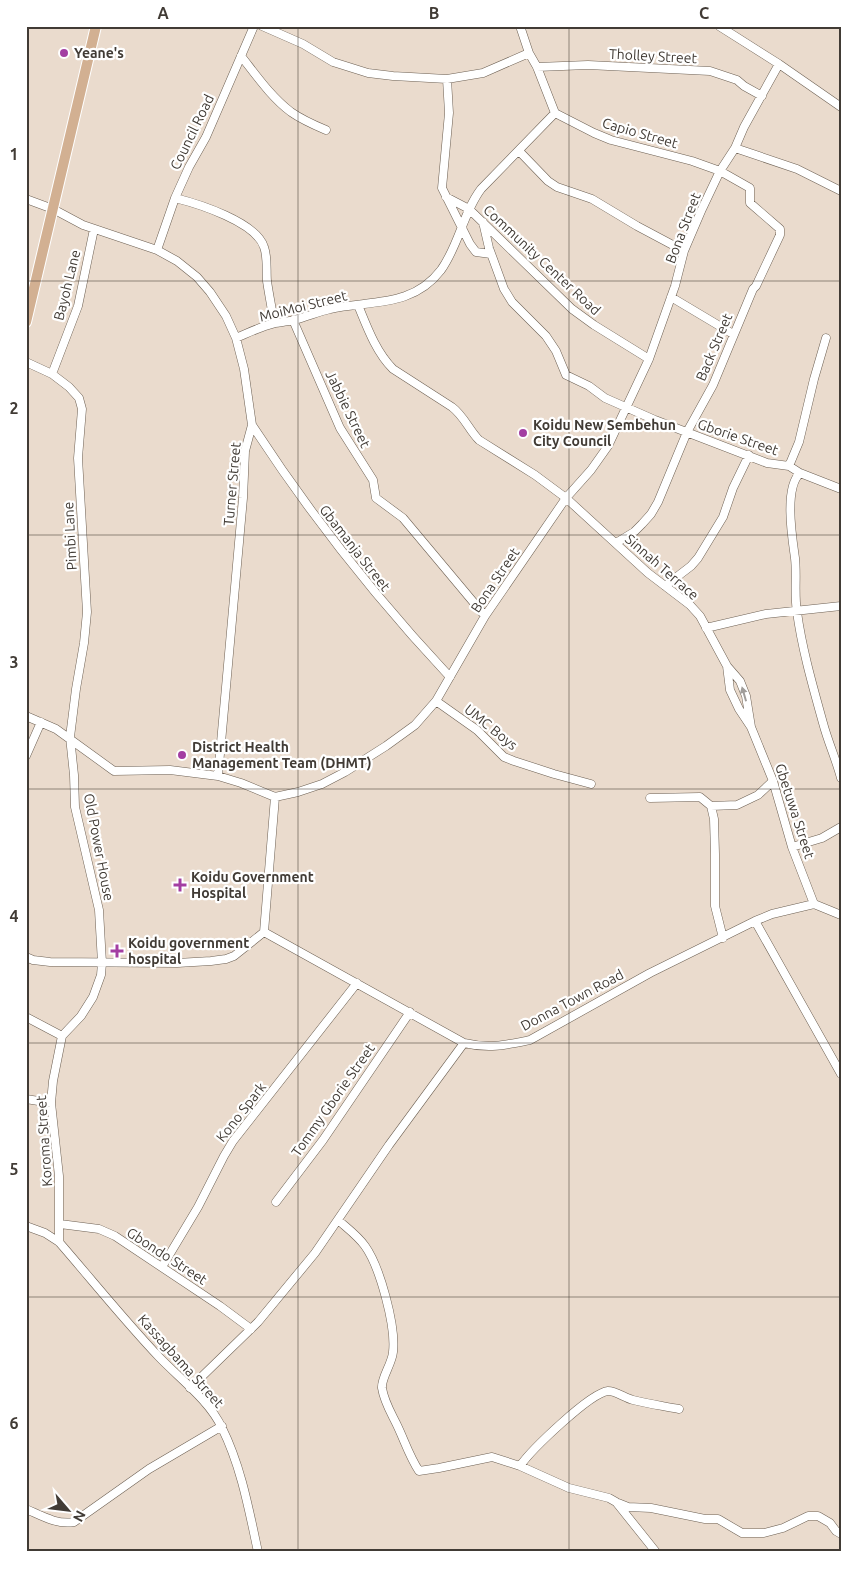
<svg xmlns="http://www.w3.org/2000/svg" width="867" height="1578" viewBox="0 0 867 1578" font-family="Ubuntu,sans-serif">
  <rect width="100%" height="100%" fill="#eadbcd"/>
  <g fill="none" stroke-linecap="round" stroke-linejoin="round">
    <g stroke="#6d6053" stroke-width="9">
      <path id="minor" d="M262,26L303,44L333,62L368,73L393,76L447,79L483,73L529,53
        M520,26L529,53L537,67L555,113
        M719,26L779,64L841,107
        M241,56C256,75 271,97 291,112C301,119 314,125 326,130
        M537,67L588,65L710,71L737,80L744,86L762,96
        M447,79L449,113L442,188L470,244L476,252L491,254
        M555,113L594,133L611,140L692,161L720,171L750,188V203L780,229V235L756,286L753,289L713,385L687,432L658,502L651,514L642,524L634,532L616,543
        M735,148L797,169L841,191
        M519,151L548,181L557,187L592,199L637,226L684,251
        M446,197L469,209L572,309L594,325L649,359
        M175,198C199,204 256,222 264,247C268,258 266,270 267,281C269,295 272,309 274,323
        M26,199L53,209L83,225L157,250L177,261L197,277L210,292L226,316L236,338L244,369L252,425L245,451L243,498L218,776
        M483,222L489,248L504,289L512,302L546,336L556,351L566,375L589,386L605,398L655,420L767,463L789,466L800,473L841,489
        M157,250L175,198L189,167L206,137L254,26
        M671,297L733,334
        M358,305C367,327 376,352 393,369L452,407C464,416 469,430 479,440L535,475L566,498L648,573L690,605L700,616L727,666L740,681L746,696L751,727
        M293,320L340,428L373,480L376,498L403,518L485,616
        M236,338C248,333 262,326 275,323C281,322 287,322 294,320C306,317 318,312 330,309C370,300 412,308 441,270C459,245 463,213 481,189L555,113
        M26,362L52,374L69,387L79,398L82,409L78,458L87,612L84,643L76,689L70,737L74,775L75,807L99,910L102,963L101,975L93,997L81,1016L62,1036L53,1081L51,1103L59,1176V1242
        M52,374L78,306L94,229
        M252,425C311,516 376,598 450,677
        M789,466L799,442L814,379L826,338
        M800,473C784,488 792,537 795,558C797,576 794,594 797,612C802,649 813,687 823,723C828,742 836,759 841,778
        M665,586L691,566L698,558L723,517L733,488L749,455
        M706,628L766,614L841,606
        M727,666L730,690L739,709L751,727L773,781L792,847L814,904
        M436,701L477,730L504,757L514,761L554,774L591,784
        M26,716L56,729L114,771L170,770L218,776L241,783L275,797L298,792L322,784L345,772L386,746L415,725L436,701L485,616L566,498L591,470L608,446L649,359L675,286L684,251L702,209L720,171L735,148L744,127L779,64
        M26,756L41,722
        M650,798L700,797L711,806L714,819L715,854V906L723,938
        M711,806L737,805L758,795L773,781
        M792,847L822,838L841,827
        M814,904L841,915
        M755,921L841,1074
        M264,932L464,1043C489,1049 506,1045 530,1040L650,973L755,921L772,914L814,904
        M264,932L275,797
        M26,957L33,960L50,962L177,963L211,961L226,959L234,956L264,932
        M26,1017L62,1036
        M26,1099L51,1103
        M276,1202L323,1140L410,1012
        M338,1220C347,1228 358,1236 365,1246C380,1267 396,1326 393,1352C392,1364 381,1378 382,1388C384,1401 390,1411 396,1423C404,1439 409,1456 419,1471L439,1468L492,1457L520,1466L569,1488L609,1498L616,1502L656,1552
        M60,1224L99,1229L115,1236L220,1306L251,1329
        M26,1226L45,1233L59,1242C92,1280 124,1320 159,1357C179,1378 210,1401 222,1428C241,1466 249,1510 258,1552
        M162,1267L198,1207L224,1156L233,1141L357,983
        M190,1388L258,1322L315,1253L389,1145L464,1043
        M520,1466C531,1450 590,1393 608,1391C616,1391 625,1398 633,1400C648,1404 664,1406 679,1409
        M618,1503L628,1507L651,1508L705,1519H718L742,1533H764L783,1528L808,1516H818L830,1523L836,1531L841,1534
        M26,1509C42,1516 57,1525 74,1522L149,1469L222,1426"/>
    </g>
    <g stroke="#fff" stroke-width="12">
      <path id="major" d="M26,322L96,26"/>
    </g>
    <use href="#minor" stroke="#fff" stroke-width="8"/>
    <use href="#major" stroke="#d2b092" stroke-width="10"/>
  </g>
  <defs><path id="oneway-solid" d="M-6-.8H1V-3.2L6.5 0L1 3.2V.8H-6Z" transform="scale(1.25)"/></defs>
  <use fill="#a09d9a" href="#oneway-solid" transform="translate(744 694) rotate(-106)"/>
  <path fill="none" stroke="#413b35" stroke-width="1" stroke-opacity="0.55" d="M298,26V1552M569,26V1552M26,281H841M26,535H841M26,789H841M26,1043H841M26,1297H841"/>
  <g fill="#a33ea2" stroke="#fff" stroke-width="2">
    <circle cx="64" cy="53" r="5"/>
    <circle cx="523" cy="433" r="5"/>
    <circle cx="182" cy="755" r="5"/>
    <path d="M177.5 877.5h5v5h5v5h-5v5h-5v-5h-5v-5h5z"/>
    <path d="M114.5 943.5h5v5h5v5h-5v5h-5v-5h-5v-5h5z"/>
  </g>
  <g text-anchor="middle" stroke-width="4.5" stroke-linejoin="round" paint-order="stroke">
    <g font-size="14" font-weight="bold" fill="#413b35" stroke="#fff" text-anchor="start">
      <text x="74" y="58">Yeane's</text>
      <text x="533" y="430">Koidu New Sembehun<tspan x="533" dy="16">City Council</tspan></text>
      <text x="192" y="752">District Health<tspan x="192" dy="16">Management Team (DHMT)</tspan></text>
      <text x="191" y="882">Koidu Government<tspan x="191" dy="16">Hospital</tspan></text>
      <text x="128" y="948">Koidu government<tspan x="128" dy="16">hospital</tspan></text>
    </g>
    <g font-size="14" fill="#413b35" stroke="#fff">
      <text transform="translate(653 56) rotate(3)" y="5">Tholley Street</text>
      <text transform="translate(192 132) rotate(-64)" y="5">Council Road</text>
      <text transform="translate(640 133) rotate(16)" y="5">Capio Street</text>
      <text transform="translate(683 228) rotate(-69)" y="5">Bona Street</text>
      <text transform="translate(542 260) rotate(43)" y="5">Community Center Road</text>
      <text transform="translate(67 285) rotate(-76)" y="5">Bayoh Lane</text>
      <text transform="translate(303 306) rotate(-14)" y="5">MoiMoi Street</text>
      <text transform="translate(714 347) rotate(-67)" y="5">Back Street</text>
      <text transform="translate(348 409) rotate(64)" y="5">Jabbie Street</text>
      <text transform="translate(738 437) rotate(19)" y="5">Gborie Street</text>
      <text transform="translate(232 484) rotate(-85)" y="5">Turner Street</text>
      <text transform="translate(70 536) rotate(-93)" y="5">Pimbi Lane</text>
      <text transform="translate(355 548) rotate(52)" y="5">Gbamanja Street</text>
      <text transform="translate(662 567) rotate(41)" y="5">Sinnah Terrace</text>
      <text transform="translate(495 580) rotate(-56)" y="5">Bona Street</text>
      <text transform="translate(491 727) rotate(39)" y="5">UMC Boys</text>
      <text transform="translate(795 811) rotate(72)" y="5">Gbetuwa Street</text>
      <text transform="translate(99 847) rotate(79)" y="5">Old Power House</text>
      <text transform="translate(572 1000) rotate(-28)" y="5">Donna Town Road</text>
      <text transform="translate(333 1100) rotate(-55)" y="5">Tommy Gborie Street</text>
      <text transform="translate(241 1112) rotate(-52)" y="5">Kono Spark</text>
      <text transform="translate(44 1141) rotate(-94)" y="5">Koroma Street</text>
      <text transform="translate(167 1256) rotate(33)" y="5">Gbondo Street</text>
      <text transform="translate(181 1361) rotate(48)" y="5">Kassagbama Street</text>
    </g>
  </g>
  <rect width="867" height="1578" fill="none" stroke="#ffffff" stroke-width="55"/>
  <g transform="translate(68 1510) rotate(118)" stroke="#ffffff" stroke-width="4" paint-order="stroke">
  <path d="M0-4L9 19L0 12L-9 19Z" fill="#413b35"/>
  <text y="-8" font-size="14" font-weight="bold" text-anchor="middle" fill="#413b35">N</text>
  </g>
  <rect x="28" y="28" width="812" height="1522" fill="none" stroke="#413b35" stroke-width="2"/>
  <g font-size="16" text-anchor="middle" font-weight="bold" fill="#413b35">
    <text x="163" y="19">A</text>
    <text x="434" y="19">B</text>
    <text x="704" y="19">C</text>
    <text x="14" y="160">1</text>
    <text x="14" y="414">2</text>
    <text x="14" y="668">3</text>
    <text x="14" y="922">4</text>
    <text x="14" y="1175">5</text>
    <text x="14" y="1429">6</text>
  </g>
</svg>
